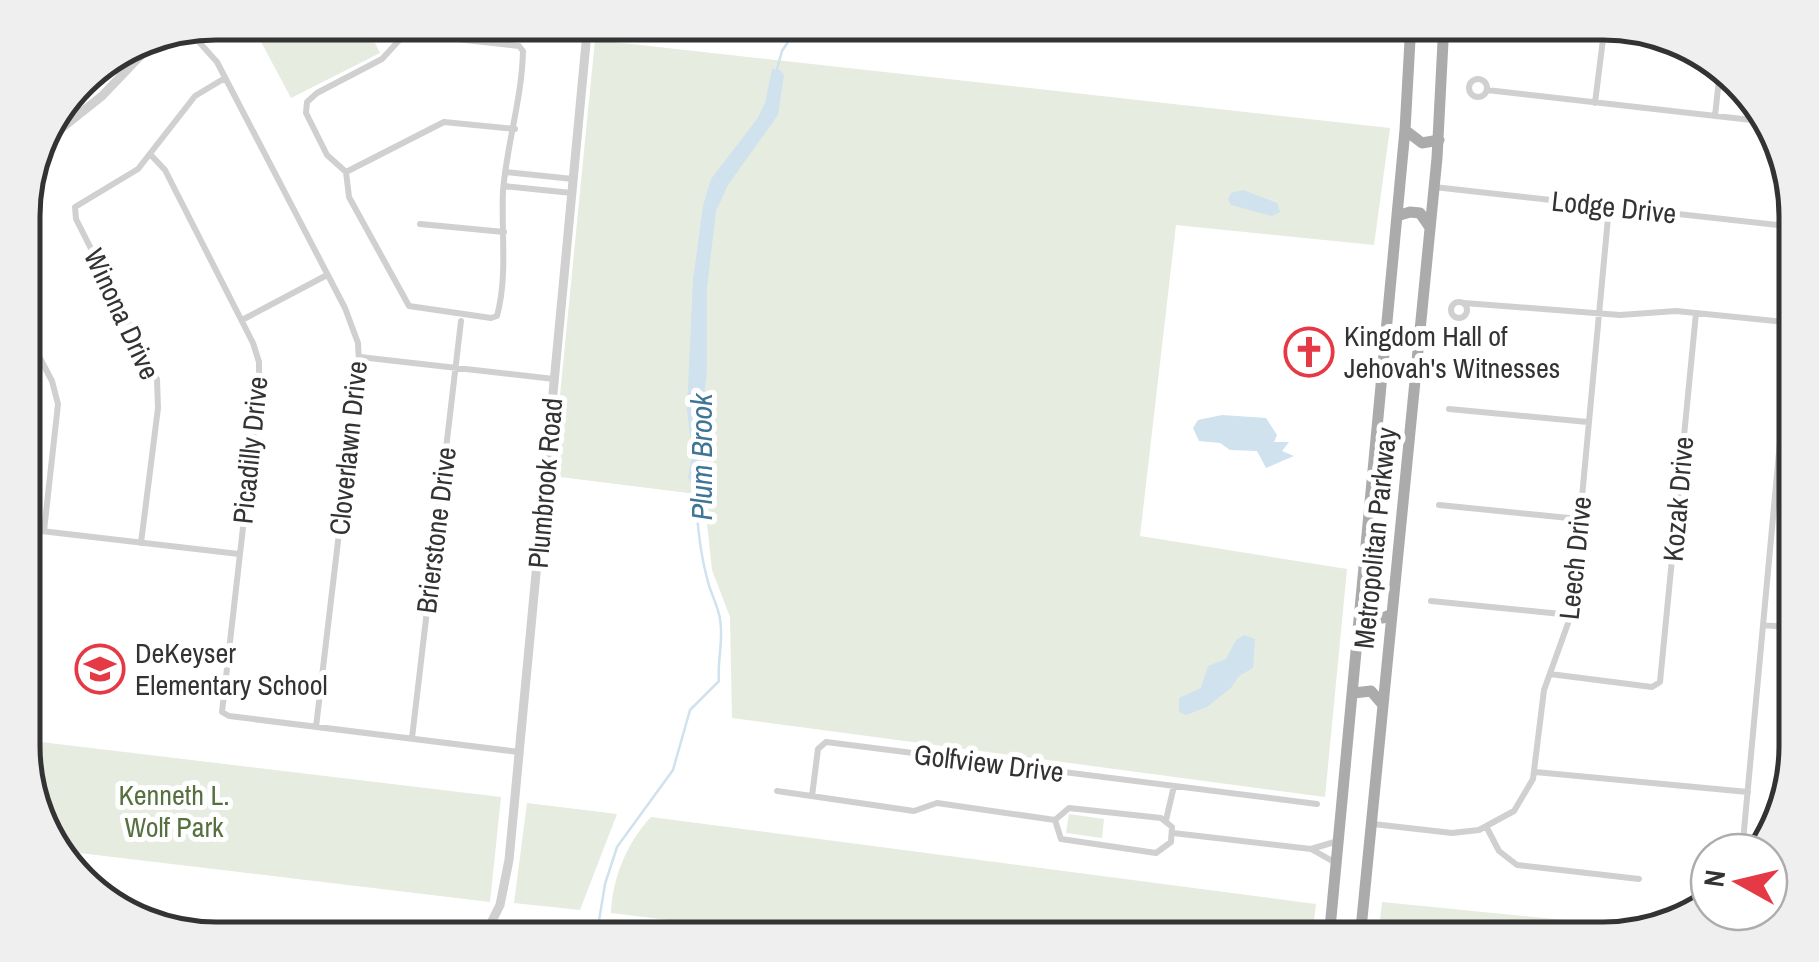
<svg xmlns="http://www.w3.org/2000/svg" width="1819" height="962" viewBox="0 0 1819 962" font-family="'Archivo Narrow',sans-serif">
  <rect width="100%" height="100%" fill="#fff"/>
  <path fill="#e6ecdf" d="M251,23L287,26L295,23H365L380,53L291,98Z
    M595,40L1390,128L1374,245L1176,225L1140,536L1347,569L1325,797L732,718L730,617L712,570L704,495L552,476Z
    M24,740L501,797L490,902L54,850L24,771Z
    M527,803L617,814L580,910L514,903Z
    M1069,814L1104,819L1102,838L1066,833Z
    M651,817L1316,904L1312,939H826L611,913C612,879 627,842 651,817Z
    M1382,902L1647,928L1615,939H1378Z"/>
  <path fill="#cfe2ee" d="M772,69L780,70L784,75L778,115L728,185L716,211L707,288V370L702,417L707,440L704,480L692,484L688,478L692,454L687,409L693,280L703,206L711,179L757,119L765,103Z
    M1243,190L1277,203L1280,212L1272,216L1231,205L1228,199L1231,193Z
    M1222,415L1266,418L1277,435L1274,442H1289L1282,451L1294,456L1266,468L1257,451L1230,450L1220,443L1199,441L1193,428L1198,420Z
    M1244,635L1255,639L1253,668L1239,676L1231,688L1207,707L1186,715L1179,712V698L1201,688L1208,666L1226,659L1236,640Z"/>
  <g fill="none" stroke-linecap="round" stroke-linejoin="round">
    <path stroke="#cfe2ee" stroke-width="2.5" d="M777,69L782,51L795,31
      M596,939L605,884L617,847L673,770L690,710L719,681C717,659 724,641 720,619C718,606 711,594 708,582C699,550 696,514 696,481"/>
    <path stroke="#d0d0d0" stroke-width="6" d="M190,32L217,62L345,308L358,343L359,364L316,727
      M412,34L519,46L523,51C522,98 507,143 503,191C501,232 508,275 497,316L491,318L409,306L349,197L346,172L327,155L306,113L307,102L317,93L382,59L404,35Z
      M1469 88a9 9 0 1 1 18 0a9 9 0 1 1-18 0Z
      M1487,90L1769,122
      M1595,103L1605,23
      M1715,116L1720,70
      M150,154L165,170L253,343L259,362V387L222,712L229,716L519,752
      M346,172L444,122L515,129
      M505,172L573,179
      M504,186L572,193
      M1434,187L1795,227
      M420,224L504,232
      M1451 310a8 8 0 1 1 16 0a8 8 0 1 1-16 0Z
      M1464,303L1620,315L1676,311L1794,323
      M242,320L327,275
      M23,326L52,381L58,404L44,531
      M360,357L554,379
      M1449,409L1588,422
      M1439,505L1579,519
      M24,529L239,554
      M141,543L158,408L157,379L76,219L75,207L138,169L195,96L225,78
      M1431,601L1571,615
      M1763,625L1796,628
      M1550,674L1652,687L1660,682L1696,313
      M412,738L461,321
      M1535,772L1748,792
      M777,791L914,811L937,803L1055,820
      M812,796L818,749L826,742L1317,804
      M1069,808L1161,818L1172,827L1171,842L1156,853L1061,839L1055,820Z
      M1166,820L1174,786
      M1373,824L1452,833L1479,830L1514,811L1533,779L1544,690L1571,615L1609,207
      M1487,828L1499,851L1517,865L1639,879
      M1173,833L1311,849
      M1742,852L1791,323
      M1336,863L1311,849L1338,841
      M122,912L196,922L219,937
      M219,937L254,928L348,939"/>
    <path stroke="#d0d0d0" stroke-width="9" d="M38,147L102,96L147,49
      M483,939L500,905L509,860L588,22"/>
    <path stroke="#bdbdbd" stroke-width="10" d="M768,22C860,40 952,41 1044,22"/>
    <path stroke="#ababab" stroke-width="11" d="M1405,130L1422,143L1439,140
      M1397,216L1410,212L1420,213L1429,226
      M1363,601L1373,616L1383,618L1392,614
      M1354,693L1371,691L1383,705
      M1329,939L1405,130L1411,22
      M1360,939L1437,158L1444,22"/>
  </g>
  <defs>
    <g id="church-ring" transform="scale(2.5)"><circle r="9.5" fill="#fff" stroke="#e63946" stroke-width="1.5"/><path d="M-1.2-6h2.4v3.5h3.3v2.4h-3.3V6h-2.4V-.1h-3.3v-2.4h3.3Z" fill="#e63946"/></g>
    <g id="school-ring" transform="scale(2.5)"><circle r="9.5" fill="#fff" stroke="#e63946" stroke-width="1.5"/><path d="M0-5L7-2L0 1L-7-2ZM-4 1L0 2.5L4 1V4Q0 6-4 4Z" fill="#e63946"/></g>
  </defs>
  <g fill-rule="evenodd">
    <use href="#church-ring" x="1309" y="352"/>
    <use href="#school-ring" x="100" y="669"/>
  </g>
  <g text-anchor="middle" stroke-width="10" stroke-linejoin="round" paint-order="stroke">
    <g font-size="28" fill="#333" stroke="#fff">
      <text transform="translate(1614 207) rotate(6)" y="10">Lodge Drive</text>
      <text transform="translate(122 314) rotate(65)" y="10">Winona Drive</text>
      <text transform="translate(348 448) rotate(-84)" y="10">Cloverlawn Drive</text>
      <text transform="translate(250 450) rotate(-84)" y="10">Picadilly Drive</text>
      <text transform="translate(545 483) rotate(-85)" y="10">Plumbrook Road</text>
      <text transform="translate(1678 499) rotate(-85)" y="10">Kozak Drive</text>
      <text transform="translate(436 530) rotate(-83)" y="10">Brierstone Drive</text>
      <text transform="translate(1375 538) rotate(-84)" y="10">Metropolitan Parkway</text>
      <text transform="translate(1575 558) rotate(-84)" y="10">Leech Drive</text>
      <text transform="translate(989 763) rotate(7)" y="10">Golfview Drive</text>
    </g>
    <g font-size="28" fill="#333" stroke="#fff" text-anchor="start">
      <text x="1344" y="346">Kingdom Hall of<tspan x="1344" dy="32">Jehovah's Witnesses</tspan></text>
      <text x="135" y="663">DeKeyser<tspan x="135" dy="32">Elementary School</tspan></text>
    </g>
    <g font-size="28" fill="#56703f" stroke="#fff">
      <text x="174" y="805">Kenneth L.<tspan x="174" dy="32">Wolf Park</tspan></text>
    </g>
    <g font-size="30" font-style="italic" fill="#3f7597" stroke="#fff">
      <text transform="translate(702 457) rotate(-90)" y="10">Plum Brook</text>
    </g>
  </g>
  <path d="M0 0H1819V962H0ZM216 40H1603A176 176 0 0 1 1779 216V746A176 176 0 0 1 1603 922H216A176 176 0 0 1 40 746V216A176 176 0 0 1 216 40Z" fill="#efefef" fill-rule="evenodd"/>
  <path fill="none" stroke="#333" stroke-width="5" d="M216 40H1603A176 176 0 0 1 1779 216V746A176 176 0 0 1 1603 922H216A176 176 0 0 1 40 746V216A176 176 0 0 1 216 40Z"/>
  <g transform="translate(1739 882) rotate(278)"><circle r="48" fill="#ffffff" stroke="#adadad" stroke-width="2.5"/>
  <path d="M0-8L18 38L0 25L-18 38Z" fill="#e63946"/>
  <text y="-15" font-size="28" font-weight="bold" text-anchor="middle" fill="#333333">N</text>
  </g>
</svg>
